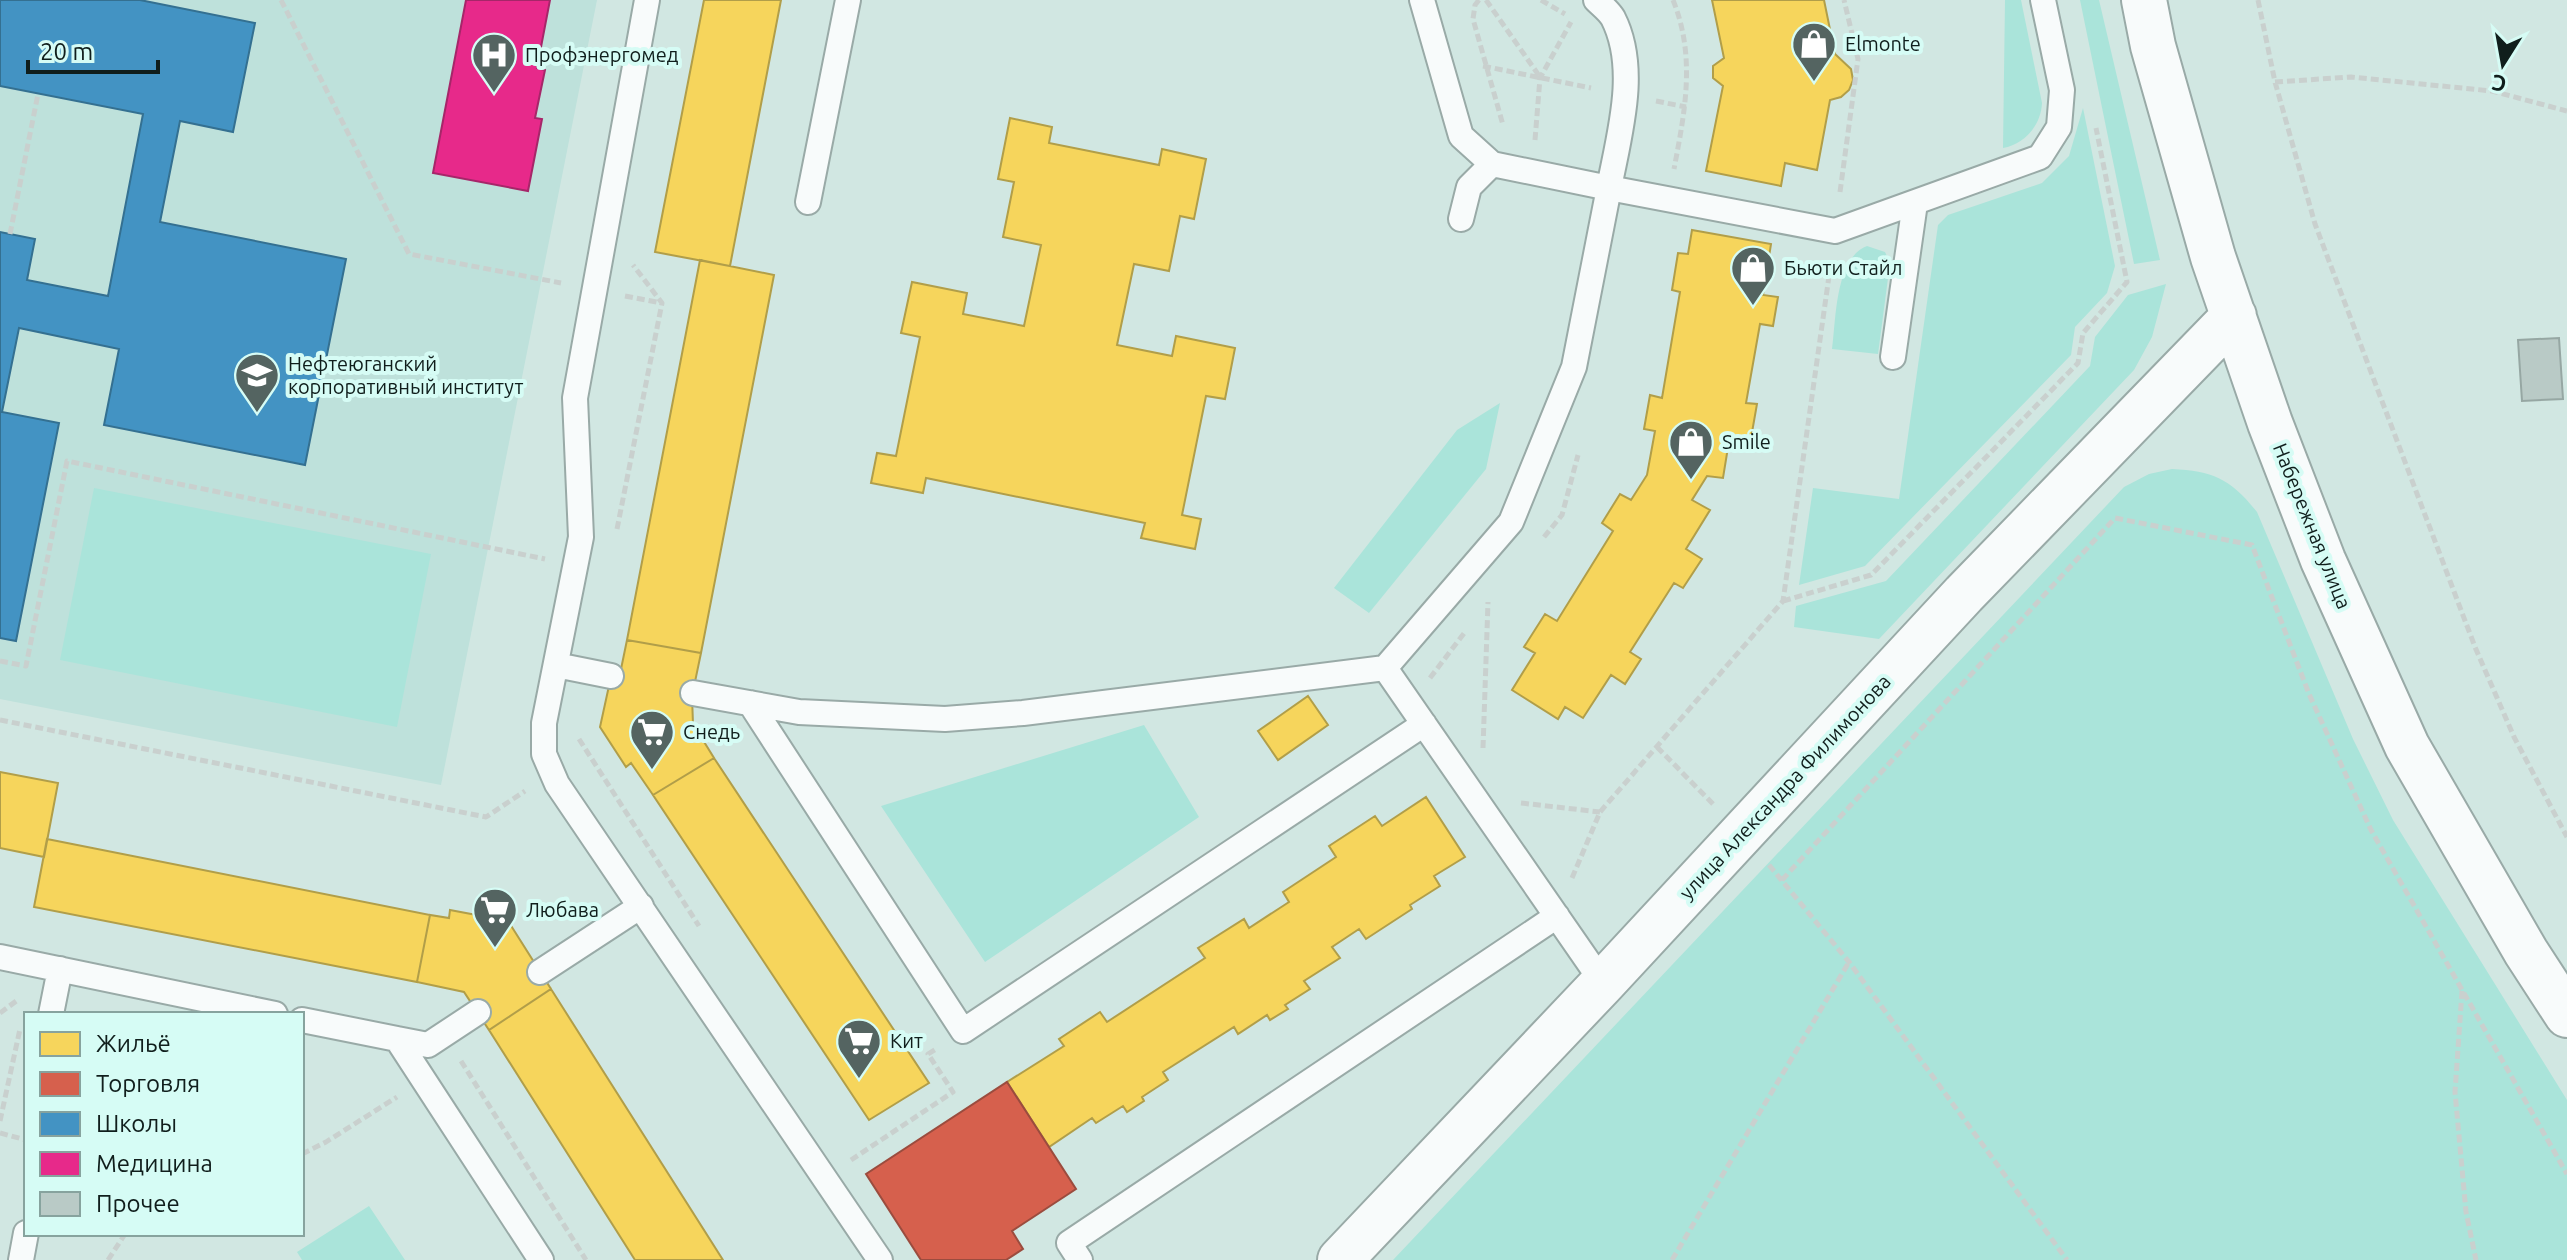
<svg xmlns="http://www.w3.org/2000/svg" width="2567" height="1260" viewBox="0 0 2567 1260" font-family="Ubuntu,sans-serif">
  <rect width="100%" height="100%" fill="#d1e7e2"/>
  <path fill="#bee1db" d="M0,0H597L441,785L0,699Z"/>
  <path fill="#aae4da" d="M2005,0H2021L2042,103C2041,125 2025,144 2003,148Z
    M2080,0H2099L2160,260L2134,264Z
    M2083,108L2115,266L2107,293L2075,327L2071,355L1865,566L1799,585L1813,488L1899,499L1938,225L1948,215L2042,183L2069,156Z
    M1867,246L1885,252L1890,263L1878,354L1832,349C1836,320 1835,258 1867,246Z
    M2166,284L2152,337L2134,370L1879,639L1794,627L1796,606L1886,581L2090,366L2095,337L2128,295Z
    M1500,403L1486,469L1369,613L1334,588L1457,430Z
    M2172,469C2213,471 2231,479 2257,512L2353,739L2393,820L2567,1100V1260H1393L2124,487L2149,474Z
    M94,488L431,554L397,727L60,660Z
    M1144,725L1199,817L985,962L881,806Z
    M369,1206L405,1260H302L297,1252Z"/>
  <path fill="#f6d55c" stroke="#b19e49" stroke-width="2" d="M704,0H781L730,266L655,252Z
    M1712,0H1824L1835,54L1851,69L1853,80L1849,90L1841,97L1830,100L1817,170L1785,163L1781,186L1706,171L1723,86L1713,78V66L1724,58Z
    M1010,118L1052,127L1049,143L1159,165L1162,149L1206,159L1194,219L1180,216L1169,271L1134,264L1117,345L1172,356L1176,336L1235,348L1225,399L1206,396L1182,515L1201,519L1195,549L1141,538L1145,523L926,478L923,493L871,483L877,453L896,456L920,337L901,333L912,282L967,293L963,314L1024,326L1041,245L1003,237L1014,182L998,179Z
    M1692,230L1771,244L1763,295L1778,297L1773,326L1760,324L1746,403L1757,404L1751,438L1730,435L1723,478L1707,476L1692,500L1710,510L1686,549L1702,559L1683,588L1674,583L1630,652L1641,659L1625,684L1611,675L1583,718L1565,707L1558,719L1512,690L1535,653L1524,647L1545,614L1557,621L1613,531L1602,523L1620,494L1631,500L1647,475L1655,431L1644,429L1650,395L1662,398L1680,292L1672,290L1678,253L1688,254Z
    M700,260L774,275L701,653L627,640Z
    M627,640L701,653L692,696L693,724L714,758L653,795L631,763L626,767L600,727L612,672L620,674Z
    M1308,696L1328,725L1278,760L1258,731Z
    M714,758L929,1083L869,1120L653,795Z
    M0,772L58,783L44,857L0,848Z
    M1426,797L1465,857L1434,876L1440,886L1410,905L1412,909L1366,939L1359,929L1332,947L1340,958L1304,981L1310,989L1285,1005L1288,1009L1270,1020L1267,1015L1238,1034L1234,1027L1163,1072L1168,1080L1142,1097L1144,1101L1127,1112L1123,1106L1096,1123L1092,1118L1049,1147L1007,1082L1064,1046L1059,1039L1100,1012L1107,1022L1205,958L1198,948L1244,919L1249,928L1289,902L1283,892L1336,857L1329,846L1375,816L1382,826Z
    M47,839L430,915L417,982L34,907Z
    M450,910L508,921L551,989L489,1030L464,992L417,982L430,915L449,918Z
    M551,989L723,1260H635L489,1030Z"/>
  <path fill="#d6604d" stroke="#9b4c3e" stroke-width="2" d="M1007,1082L1076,1189L1012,1231L1023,1249L1006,1260H921L866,1174Z"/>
  <path fill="#4393c3" stroke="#347091" stroke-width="2" d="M0,0H140L255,23L233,132L180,121L160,222L346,259L305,465L104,425L119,349L19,328L2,412L59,423L16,641L0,638V232L35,239L27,280L108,296L143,114L0,86Z"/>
  <path fill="#e7298a" stroke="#a62669" stroke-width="2" d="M466,0H550L537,68L545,70L535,118L542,119L528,191L433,173Z"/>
  <path fill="#b9cac6" stroke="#96a7a3" stroke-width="2" d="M2559,338L2563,399L2522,401L2518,340Z"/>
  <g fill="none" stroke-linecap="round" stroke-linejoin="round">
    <g stroke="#99aaa7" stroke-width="28">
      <path id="service" d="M647,0L575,398L581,537L544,723V754L557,784L880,1260
        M1422,0L1461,136L1492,164L1609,188L1574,367L1511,522L1385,668L1603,983
        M1596,0C1601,5 1609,11 1613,18C1639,69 1619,135 1609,188L1835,231L2040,157L2059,127L2062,90L2043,0
        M808,202L848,0
        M1461,219L1469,187L1492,164
        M1893,357L1915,203
        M556,665L611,676
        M693,693L799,712L945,719L1023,713L1385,668
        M750,703L963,1031L1424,724
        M0,957L275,1014
        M540,972L641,906
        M51,1014L60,969
        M302,1020L397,1039L541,1260
        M397,1039L428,1045L478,1012
        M21,1260L26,1233
        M1080,1260L1069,1243L1557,916"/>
    </g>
    <g stroke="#99aaa7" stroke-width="48">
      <path id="secondary" d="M2144,0L2153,46L2213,257L2270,423L2323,560L2407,746L2526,952L2567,1015
        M1340,1260L1603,983L1964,594L2234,316"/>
    </g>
    <path stroke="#c9d0ce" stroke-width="5" stroke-dasharray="8 4" stroke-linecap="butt" d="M281,0L409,254L561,283
      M1479,0L1475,5L1473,19L1503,125
      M1486,0L1540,77
      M1541,0L1565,14
      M1673,0C1696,57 1685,111 1674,169
      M2258,0L2275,82L2315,224L2475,647L2514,737L2567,837
      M1483,66L1591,88
      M2275,82L2351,77L2492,91L2567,111
      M1656,101L1686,107
      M1535,140L1540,78L1571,22
      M1840,192L1858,59L1844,0
      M10,234L38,94
      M625,296L662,303
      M617,529L662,303L633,265
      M1544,537L1562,515L1578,455
      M1783,601L1871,575L2078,363L2083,333L2127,282L2096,128
      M0,661L26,666L67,461L545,559
      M1430,678L1465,632
      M0,720L486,817L525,791
      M579,739L699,926
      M1657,747L1713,804
      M1483,748L1488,602
      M1521,803L1600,812
      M1769,865L1849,962L2067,1260
      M1572,878L1600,812L1783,601L1831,262
      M1782,880L2115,518L2252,545L2309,694L2371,830L2567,1174
      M2462,991L2455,1092L2466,1212L2476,1260
      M0,1013L19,999
      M461,1061L586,1260
      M0,1121L20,1029
      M0,1133L26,1140
      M302,1154L326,1142L397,1097
      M851,1160L953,1092L928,1054L936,1049
      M108,1260L125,1234
      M1672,1260L1849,962"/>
    <use href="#service" stroke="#f8fbfb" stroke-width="24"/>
    <use href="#secondary" stroke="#f8fbfb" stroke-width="44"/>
  </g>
  <defs>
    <g id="shop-pin" transform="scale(2.3)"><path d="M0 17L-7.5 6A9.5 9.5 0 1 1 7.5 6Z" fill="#546461" stroke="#d6fcf5"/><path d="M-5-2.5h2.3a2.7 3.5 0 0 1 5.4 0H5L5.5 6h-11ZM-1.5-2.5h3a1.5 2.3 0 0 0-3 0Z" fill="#fff"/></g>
    <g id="hospital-pin" transform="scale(2.3)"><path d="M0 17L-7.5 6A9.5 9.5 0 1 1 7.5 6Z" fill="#546461" stroke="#d6fcf5"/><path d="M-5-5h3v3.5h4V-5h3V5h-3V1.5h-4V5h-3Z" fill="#fff"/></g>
    <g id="university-pin" transform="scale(2.3)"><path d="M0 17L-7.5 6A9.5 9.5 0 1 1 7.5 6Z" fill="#546461" stroke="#d6fcf5"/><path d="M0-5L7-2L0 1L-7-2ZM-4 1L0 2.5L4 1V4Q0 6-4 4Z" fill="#fff"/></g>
    <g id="supermarket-pin" transform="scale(2.3)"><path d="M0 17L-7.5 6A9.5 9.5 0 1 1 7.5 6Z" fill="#546461" stroke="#d6fcf5"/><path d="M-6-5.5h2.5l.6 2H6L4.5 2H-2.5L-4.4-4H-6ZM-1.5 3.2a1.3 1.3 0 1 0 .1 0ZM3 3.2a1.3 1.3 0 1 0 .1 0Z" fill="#fff"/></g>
  </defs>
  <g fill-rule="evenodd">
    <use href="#shop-pin" x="1814" y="44"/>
    <use href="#hospital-pin" x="494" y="55"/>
    <use href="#shop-pin" x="1753" y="268"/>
    <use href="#university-pin" x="257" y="375"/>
    <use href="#shop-pin" x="1691" y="442"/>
    <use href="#supermarket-pin" x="652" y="732"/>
    <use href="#supermarket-pin" x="495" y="910"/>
    <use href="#supermarket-pin" x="859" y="1041"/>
  </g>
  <g text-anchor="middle" stroke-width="8" stroke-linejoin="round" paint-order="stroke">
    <g font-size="20" fill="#101e1c" stroke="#d6fcf5" text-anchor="start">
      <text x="1845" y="51">Elmonte</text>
      <text x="525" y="62">Профэнергомед</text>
      <text x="1784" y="275">Бьюти Стайл</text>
      <text x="288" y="371">Нефтеюганский<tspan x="288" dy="23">корпоративный институт</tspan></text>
      <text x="1722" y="449">Smile</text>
      <text x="683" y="739">Снедь</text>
      <text x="526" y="917">Любава</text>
      <text x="890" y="1048">Кит</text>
    </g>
    <g font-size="20" fill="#101e1c" stroke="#d6fcf5">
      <text transform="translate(2312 526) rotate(68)" y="7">Набережная улица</text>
      <text transform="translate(1785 787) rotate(-47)" y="7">улица Александра Филимонова</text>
    </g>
  </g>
  <rect x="24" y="1012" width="280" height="224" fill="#d6fcf5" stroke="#87a39e" stroke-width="2"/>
  <rect x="40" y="1032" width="40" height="24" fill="#f6d55c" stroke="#87a39e" stroke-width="2"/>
  <text x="96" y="1052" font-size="24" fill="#101e1c">Жильё</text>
  <rect x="40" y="1072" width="40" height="24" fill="#d6604d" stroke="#87a39e" stroke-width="2"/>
  <text x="96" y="1092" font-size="24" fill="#101e1c">Торговля</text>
  <rect x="40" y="1112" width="40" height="24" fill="#4393c3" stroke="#87a39e" stroke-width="2"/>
  <text x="96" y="1132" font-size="24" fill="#101e1c">Школы</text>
  <rect x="40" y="1152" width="40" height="24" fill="#e7298a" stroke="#87a39e" stroke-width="2"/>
  <text x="96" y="1172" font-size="24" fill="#101e1c">Медицина</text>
  <rect x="40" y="1192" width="40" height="24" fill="#b9cac6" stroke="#87a39e" stroke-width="2"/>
  <text x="96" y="1212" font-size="24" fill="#101e1c">Прочее</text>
  <g transform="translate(2503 64) rotate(191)" stroke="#d6fcf5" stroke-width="6" paint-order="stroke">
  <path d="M0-6L14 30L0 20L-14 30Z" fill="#101e1c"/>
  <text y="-12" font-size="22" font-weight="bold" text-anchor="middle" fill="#101e1c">С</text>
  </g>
  <path d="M28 60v12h130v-12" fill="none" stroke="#101e1c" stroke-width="4"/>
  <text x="40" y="60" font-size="24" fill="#101e1c" stroke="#d6fcf5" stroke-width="6" paint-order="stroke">20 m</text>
</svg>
